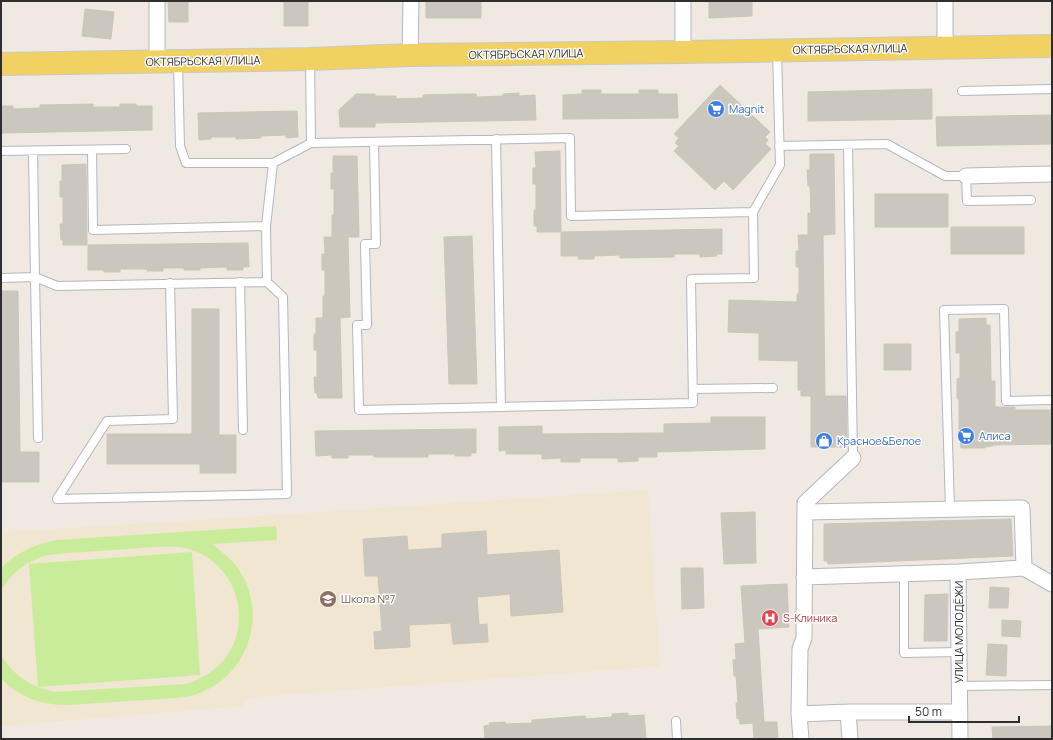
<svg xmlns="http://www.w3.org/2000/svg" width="1053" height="740" viewBox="0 0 1053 740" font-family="Manrope,sans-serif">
  <rect width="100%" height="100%" fill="#efe9e1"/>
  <path fill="#f0e6d1" d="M648,490L660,666L244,698V706L1,726V532L233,518Z"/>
  <path fill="#c9ec9a" d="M276,526L277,540L212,544C221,551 230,558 237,567C268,609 251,672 202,692C194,696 185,697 176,698L68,705C42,705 19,698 1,678V655C14,676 31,687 55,692L186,684C201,679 214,672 224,660C255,621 236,563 189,549C170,544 148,548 129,549C102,551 74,552 47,555C27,562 10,572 1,592V568C17,552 35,544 57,540Z
    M192,552L200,675L38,687L29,564Z"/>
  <path fill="#cbc7bf" stroke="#cbc5ba" d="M168,1H188V22H169Z
    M284,1H308V26H284Z
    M426,1H481V18H426Z
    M709,1H752V16L709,18Z
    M85,9L114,12L111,39L82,36Z
    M720,85L770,132L765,137L768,140L765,144L771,149L733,190L724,181L715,190L674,151L679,146L675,143L679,138L674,134Z
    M932,89V119L808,121V92Z
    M582,90H601V94H639V90H658V94H677L678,118L563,119V95L582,94Z
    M519,93V96L535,95L536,120L375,123V127H340L339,110L356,94H375V96H396V99L423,98V95L460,94H476L477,97L503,96V94Z
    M93,104V107H120V104H136V106H152V130L1,133V106H13V109L40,108V105Z
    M297,111L298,137L286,138V135L261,136V138L236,139V137H211V139L199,140L198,113Z
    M1052,115V144L937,146L936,117Z
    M560,151L561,232H537V226H534V210H536V184H533V168H536L535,152Z
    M810,154H834L835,234L823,235L825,396H846L847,447H811V396H801V390H798V361L759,360V333L728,332L729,300L797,302V294H799V267H796V251H799L798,235H808V213H811L810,186H808L807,170H810Z
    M333,156H357L359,237H348L350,317L340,318L342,398H318L317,393H315L314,377H317V350H314V334H316V318H323V296H325V270H322V254H325L324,237H332V215H334V189H331V173H333Z
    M86,164L87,245H63V240H61L60,224H63V197H60V181H62V165Z
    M875,194H948V227H875Z
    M951,227H1024V254H951Z
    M722,229V254H716L717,256L700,257V254H674V257L620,258V255L594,256V259H578V256H561V232Z
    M472,236L477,384H449L444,237Z
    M248,243L249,267H243V270H227V267L200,268V270H184V268H163V271H147V269H120V272H104V270H88V245Z
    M1,291H18L20,452H39V482H1Z
    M192,309H219V435H236V473H200V464H107V434H192Z
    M986,318V325H990L991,381H995V407H1015V410H1052V444L993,445V446L985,447V448H961L960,440L959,441V399H957V379L960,378V353H956V332H959V319Z
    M884,344H911V370H884Z
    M711,417H765V449L657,452V457H638V461L618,462V458H580V462H561V458L542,459V454H506V450L499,451V427L542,426V434L664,433V424L711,423Z
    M476,429V453H471V456H455V454H428V457H374V455H348V458H332V455L316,456L315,431Z
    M755,512L756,563L724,564L721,513Z
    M1011,519L1013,556L828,564L827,561H824V524Z
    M486,531L487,555L559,550L563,612L511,616L510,594L477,597L479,625L487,624L488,642L453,644L451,623L409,625L410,647L375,649L374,632L382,631L378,576H365L363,539L407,536L408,550L442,548V534Z
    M681,568H703L704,608L682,609Z
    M787,584L789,627L758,629L764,722H777L778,739H754L753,723L740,724L739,718L737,719L736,703L738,702L736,676H734L733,660H736L735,644L745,643L741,586Z
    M990,587L1009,588L1008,608H989Z
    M948,594L947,641H924L925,595Z
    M1002,620L1021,621L1020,637L1002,636Z
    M988,644L1007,645L1006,676L986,675Z
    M628,713V716L644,715L646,739H485L484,726L490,725L489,723L505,722L506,724L532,723V720L585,716L586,719L612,717V714Z
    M1052,726V739H993L992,727Z"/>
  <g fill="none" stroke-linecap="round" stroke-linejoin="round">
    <g stroke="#b4b7c1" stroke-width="10">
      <path id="lane" d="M310,60L311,143
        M178,62L180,146L186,163H273L311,143L570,138L571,216L753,212
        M962,91L1052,89
        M496,139L501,407L693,403L691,279L754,278L753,212L780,165L777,51
        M374,142L376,244H365L367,325H357L359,410L501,407
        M848,145L853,458
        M779,146L887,144L945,176H966L967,201L1031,200
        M92,150L93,230L266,226
        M1,151L126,149
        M33,151L35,277L57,286L267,282L266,226L273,163
        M1,278L35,277L38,438
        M240,282L243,430
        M693,389L773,388
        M57,499L287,494L283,297L267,282
        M57,499L107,421L173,419L170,283
        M950,509L944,310L1004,309L1006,401L1052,400
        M904,574V653L959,652
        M959,686L1052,685
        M676,721L677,739"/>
    </g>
    <g stroke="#b4b7c1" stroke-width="17">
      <path id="street" d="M157,1V62
        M683,1V52
        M945,1V48
        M410,55L411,1
        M966,176L1052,174
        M805,512L1022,508L1024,568
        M958,572L960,739
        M804,577L958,572L1024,568L1052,584
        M848,712L850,739
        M799,714L848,712H959
        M801,739L799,714L800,649L804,638L805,503L853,458"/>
    </g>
    <g stroke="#c9c9c9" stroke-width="24">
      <path id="primary" d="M1,64L310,59L410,55L683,52L1052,46"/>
    </g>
    <use href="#lane" stroke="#fff" stroke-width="8"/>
    <use href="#street" stroke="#fff" stroke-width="15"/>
    <use href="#primary" stroke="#f2d163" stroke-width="22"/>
  </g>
  <defs>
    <g id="supermarket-disc" transform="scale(0.9)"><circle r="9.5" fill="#3f7fe0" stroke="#fff"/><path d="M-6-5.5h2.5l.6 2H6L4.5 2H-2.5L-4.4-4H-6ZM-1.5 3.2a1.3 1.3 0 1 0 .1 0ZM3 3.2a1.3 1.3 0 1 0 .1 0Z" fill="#fff"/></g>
    <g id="shop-disc" transform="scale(0.9)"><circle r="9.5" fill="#3f7fe0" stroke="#fff"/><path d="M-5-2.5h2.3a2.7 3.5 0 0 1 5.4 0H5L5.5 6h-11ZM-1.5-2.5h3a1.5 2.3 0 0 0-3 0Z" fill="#fff"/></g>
    <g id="school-disc" transform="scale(0.9)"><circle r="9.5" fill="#8d6e63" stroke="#fff"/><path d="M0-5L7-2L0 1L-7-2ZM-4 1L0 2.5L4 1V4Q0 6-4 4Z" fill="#fff"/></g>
    <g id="hospital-disc" transform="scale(0.9)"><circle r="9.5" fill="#e0444e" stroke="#fff"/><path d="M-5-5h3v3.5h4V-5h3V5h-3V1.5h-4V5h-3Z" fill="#fff"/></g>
  </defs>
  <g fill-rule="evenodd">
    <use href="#supermarket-disc" x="716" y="109"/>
    <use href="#supermarket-disc" x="966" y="436"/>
    <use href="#shop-disc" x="824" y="441"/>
    <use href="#school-disc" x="328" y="599"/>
    <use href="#hospital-disc" x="770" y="618"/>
  </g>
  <g text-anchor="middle" stroke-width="3" stroke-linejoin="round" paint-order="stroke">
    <g font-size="11" fill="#2e2e2e" stroke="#fff">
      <text transform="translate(850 49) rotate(-1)" y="4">ОКТЯБРЬСКАЯ УЛИЦА</text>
      <text transform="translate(526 54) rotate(-1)" y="4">ОКТЯБРЬСКАЯ УЛИЦА</text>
      <text transform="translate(203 61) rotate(-1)" y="4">ОКТЯБРЬСКАЯ УЛИЦА</text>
      <text transform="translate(959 632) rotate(-90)" y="4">УЛИЦА МОЛОДЁЖИ</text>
    </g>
    <g font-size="11" fill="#366cbe" stroke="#fff" text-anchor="start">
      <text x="729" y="113">Magnit</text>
      <text x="979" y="440">Алиса</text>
      <text x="837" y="445">Красное&amp;Белое</text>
    </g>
    <g font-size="11" fill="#785e54" stroke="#fff" text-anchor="start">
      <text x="341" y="603">Школа №7</text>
    </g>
    <g font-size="11" fill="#be3a42" stroke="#fff" text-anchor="start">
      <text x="783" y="622">S-Клиника</text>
    </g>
  </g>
  <rect width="1053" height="740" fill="none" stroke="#2e2e2e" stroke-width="4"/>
  <path d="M909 716v6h110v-6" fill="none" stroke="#2e2e2e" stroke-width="2"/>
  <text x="915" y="716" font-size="12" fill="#2e2e2e" stroke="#ffffff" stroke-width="3" paint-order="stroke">50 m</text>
</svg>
